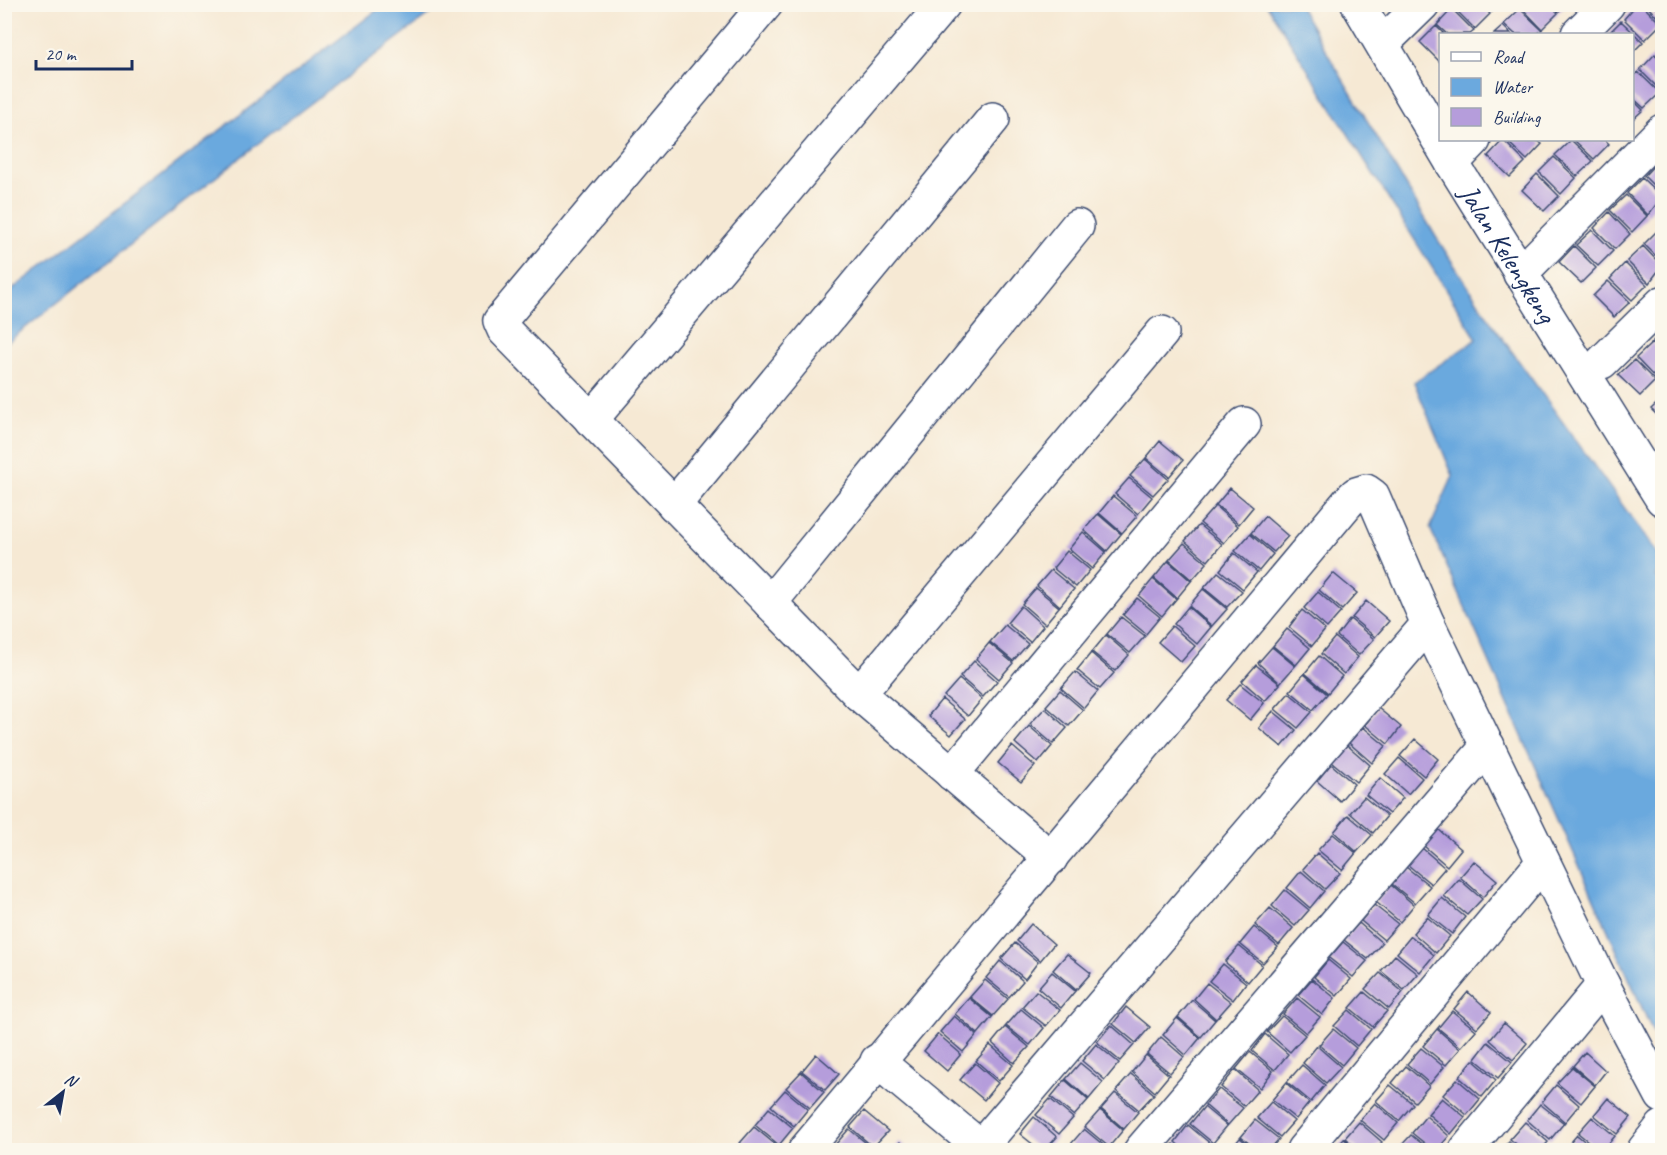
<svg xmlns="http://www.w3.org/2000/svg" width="1667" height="1155" viewBox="0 0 1667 1155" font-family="Caveat,sans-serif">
  <rect width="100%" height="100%" fill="#fbf7ec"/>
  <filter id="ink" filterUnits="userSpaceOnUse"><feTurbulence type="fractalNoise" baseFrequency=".0167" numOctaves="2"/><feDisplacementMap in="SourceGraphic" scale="12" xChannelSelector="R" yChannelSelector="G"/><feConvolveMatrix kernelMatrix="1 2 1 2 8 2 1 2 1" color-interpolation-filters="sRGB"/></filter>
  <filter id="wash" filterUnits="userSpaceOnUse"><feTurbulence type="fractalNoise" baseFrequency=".008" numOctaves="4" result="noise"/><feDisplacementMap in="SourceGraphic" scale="24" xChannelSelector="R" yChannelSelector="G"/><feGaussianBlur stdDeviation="1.35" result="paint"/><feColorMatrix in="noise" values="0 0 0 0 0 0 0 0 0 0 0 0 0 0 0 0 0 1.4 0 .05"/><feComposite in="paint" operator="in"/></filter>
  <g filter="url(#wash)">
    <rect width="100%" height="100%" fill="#f6e9d4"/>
    <path fill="#6ba9de" stroke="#436c9e" stroke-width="1.5" d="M385,4L442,5L274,131L5,344V295Z
      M1267,5H1299L1436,237L1495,328L1662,560V568L1655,576L1662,584V1053L1430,528L1453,476L1414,382L1477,339Z"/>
    <g id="blocks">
      <path fill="#b59ddb" d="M1457,4H1481L1490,14L1475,29L1454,8Z
        M1485,4H1499L1492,12Z
        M1524,4H1549L1558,13L1542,29L1521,7Z
        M1551,4H1567L1559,12Z
        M1637,4H1641L1661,24L1645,40L1624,19Z
        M1645,4H1662V22Z
        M1452,9L1474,31L1470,34H1447L1437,25Z
        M1520,9L1542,30L1537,34H1515L1504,24Z
        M1621,21L1643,42L1632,53V34H1608Z
        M1436,26L1444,34H1440V62L1420,42Z
        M1503,26L1511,34H1494Z
        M1655,54L1662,62L1661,91L1640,70Z
        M1638,72L1660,93L1644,108L1632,97V78Z
        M1632,99L1643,110L1632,120Z
        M1503,140L1525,162L1510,177L1488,156Z
        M1506,140H1537L1542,144L1527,160Z
        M1571,140L1593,161L1577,176L1555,155Z
        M1574,140H1605L1609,144L1594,159Z
        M1554,157L1576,178L1561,194L1539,172Z
        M1659,160L1662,163V194L1644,176Z
        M1537,174L1559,196L1544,211L1522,190Z
        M1642,178L1662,197L1648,215L1627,193Z
        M1626,195L1647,216L1632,232L1610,210Z
        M1609,212L1630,234L1615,249L1594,228Z
        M1659,229L1662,232V262L1644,244Z
        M1592,230L1613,251L1598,266L1576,245Z
        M1574,246L1596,268L1581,283L1559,262Z
        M1643,246L1662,266L1649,283L1627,261Z
        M1625,263L1647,285L1632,300L1610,279Z
        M1608,281L1630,302L1614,317L1593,296Z
        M1662,332V351L1653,341Z
        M1652,343L1662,354V375L1657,380L1636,358Z
        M1634,360L1655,381L1640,396L1618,375Z
        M1662,399V420L1651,409Z
        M1160,441L1183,460L1169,477L1146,458Z
        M1145,459L1168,479L1153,495L1130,476Z
        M1129,478L1152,497L1138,514L1115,494Z
        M1230,488L1253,507L1239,524L1216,505Z
        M1113,496L1137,516L1122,533L1099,513Z
        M1215,506L1238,526L1224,543L1200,523Z
        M1098,514L1121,534L1107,551L1084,530Z
        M1265,516L1288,536L1274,552L1251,533Z
        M1199,525L1222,544L1208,561L1185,541Z
        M1083,532L1106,552L1092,569L1069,549Z
        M1250,534L1273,554L1259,571L1235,551Z
        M1184,543L1207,563L1192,580L1169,560Z
        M1067,551L1090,570L1076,587L1053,568Z
        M1234,553L1257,572L1243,589L1220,570Z
        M1168,561L1191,581L1177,598L1154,578Z
        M1051,570L1074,589L1060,606L1037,586Z
        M1218,572L1242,591L1227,607L1204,588Z
        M1333,573L1357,593L1342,610L1319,590Z
        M1153,579L1176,599L1162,616L1139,596Z
        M1036,588L1059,607L1045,624L1022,604Z
        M1203,589L1227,609L1212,626L1189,606Z
        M1318,592L1341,612L1327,628L1304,608Z
        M1137,598L1160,617L1146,634L1123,615Z
        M1366,601L1389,621L1375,637L1352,618Z
        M1021,606L1043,626L1030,642L1007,623Z
        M1188,607L1211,627L1197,644L1174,624Z
        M1302,610L1325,630L1312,646L1289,627Z
        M1121,617L1145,636L1130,653L1107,634Z
        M1350,619L1374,639L1359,655L1337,636Z
        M1005,625L1028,644L1013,661L990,642Z
        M1172,626L1195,646L1181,662L1158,642Z
        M1287,629L1310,648L1296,665L1273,646Z
        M1106,635L1129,655L1115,671L1092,652Z
        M1335,637L1358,657L1344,674L1321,654Z
        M989,643L1013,663L999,679L976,659Z
        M1272,647L1295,666L1280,683L1258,663Z
        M1091,653L1114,673L1100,689L1077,670Z
        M1319,656L1342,676L1328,693L1305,673Z
        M974,661L997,681L983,697L960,677Z
        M1256,665L1280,684L1265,701L1242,681Z
        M1075,672L1098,691L1084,708L1061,688Z
        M1304,674L1327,694L1313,710L1290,691Z
        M959,679L982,699L968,716L944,696Z
        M1240,684L1264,703L1250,720L1226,700Z
        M1060,690L1083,710L1069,726L1046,706Z
        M1289,693L1312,712L1298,728L1275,709Z
        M942,699L965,719L951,735L928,716Z
        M1045,708L1067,728L1053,744L1030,724Z
        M1378,708L1401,727L1388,744L1365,725Z
        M1273,711L1296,730L1282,747L1259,728Z
        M1029,726L1052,746L1038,763L1015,743Z
        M1363,727L1386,746L1372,763L1349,743Z
        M1415,739L1438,759L1424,776L1400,756Z
        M1347,745L1370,765L1356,782L1332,762Z
        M1012,746L1035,766L1021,782L998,763Z
        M1399,758L1422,778L1408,794L1385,774Z
        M1331,764L1354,784L1340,801L1317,781Z
        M1380,778L1403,798L1389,814L1366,795Z
        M1364,797L1387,816L1373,833L1350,813Z
        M1348,815L1372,835L1357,852L1334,832Z
        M1438,829L1461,849L1447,866L1424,846Z
        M1333,834L1356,853L1342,870L1318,850Z
        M1422,848L1445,868L1431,884L1408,865Z
        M1317,853L1340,873L1325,889L1303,869Z
        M1474,861L1497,880L1483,897L1460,877Z
        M1406,867L1430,886L1415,903L1392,884Z
        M1301,871L1324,891L1310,908L1287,888Z
        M1459,879L1482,899L1467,915L1444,896Z
        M1391,885L1414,905L1400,922L1376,902Z
        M1285,890L1309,910L1295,926L1272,906Z
        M1442,898L1465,917L1452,934L1428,915Z
        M1374,905L1398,924L1384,940L1361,921Z
        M1270,908L1293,928L1279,945L1255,925Z
        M1427,917L1450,936L1436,953L1413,933Z
        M1359,923L1382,943L1368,959L1344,940Z
        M1031,924L1054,944L1040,961L1017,941Z
        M1254,927L1278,947L1263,963L1240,944Z
        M1411,936L1434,955L1420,972L1397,953Z
        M1343,942L1367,961L1353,977L1329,958Z
        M1015,943L1038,962L1025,979L1001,959Z
        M1239,946L1262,965L1248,982L1225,962Z
        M1067,954L1091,973L1076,990L1053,970Z
        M1395,955L1418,974L1404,990L1381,971Z
        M1328,960L1351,979L1337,996L1314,977Z
        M1000,961L1023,981L1009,997L986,978Z
        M1223,964L1246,983L1233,1000L1209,981Z
        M1052,972L1075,991L1061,1008L1038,988Z
        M1380,973L1403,992L1389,1009L1365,989Z
        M1312,979L1335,998L1322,1015L1298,995Z
        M985,980L1008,999L993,1016L970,997Z
        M1207,983L1231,1002L1216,1019L1194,999Z
        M1036,991L1060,1010L1046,1026L1022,1007Z
        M1364,992L1387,1011L1373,1027L1350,1008Z
        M1468,992L1491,1012L1477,1028L1454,1009Z
        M969,998L992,1017L978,1034L955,1014Z
        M1297,998L1320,1017L1306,1033L1283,1014Z
        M1192,1000L1215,1020L1201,1037L1178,1017Z
        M1126,1007L1150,1027L1136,1043L1113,1024Z
        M1021,1009L1044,1028L1030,1045L1006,1026Z
        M1349,1010L1371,1029L1357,1046L1334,1026Z
        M1452,1011L1476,1030L1461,1047L1438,1028Z
        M954,1016L977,1035L963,1052L940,1032Z
        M1282,1016L1305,1035L1290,1052L1267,1032Z
        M1177,1018L1200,1038L1186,1055L1163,1035Z
        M1504,1023L1527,1043L1513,1060L1490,1040Z
        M1111,1025L1134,1045L1120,1061L1097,1042Z
        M1005,1027L1029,1047L1014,1063L992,1043Z
        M1333,1029L1356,1048L1342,1065L1319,1045Z
        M1437,1029L1460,1049L1446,1065L1423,1046Z
        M938,1034L961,1054L947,1071L924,1051Z
        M1265,1034L1288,1054L1275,1070L1252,1051Z
        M1161,1037L1184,1057L1170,1073L1147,1054Z
        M1488,1042L1512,1062L1498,1078L1475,1059Z
        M1096,1044L1119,1063L1105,1080L1082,1061Z
        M990,1045L1013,1065L999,1081L976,1061Z
        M1317,1046L1341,1067L1326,1083L1303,1063Z
        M1421,1048L1444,1067L1430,1084L1407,1064Z
        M1250,1052L1273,1071L1260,1088L1236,1069Z
        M1585,1052L1606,1071L1595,1085L1573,1066Z
        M816,1054L839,1074L825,1090L802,1071Z
        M1146,1055L1169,1075L1155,1092L1132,1072Z
        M1473,1060L1496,1080L1482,1097L1459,1077Z
        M975,1063L998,1083L984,1100L960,1080Z
        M1080,1063L1103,1082L1089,1099L1066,1079Z
        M1302,1065L1325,1085L1311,1102L1287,1082Z
        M1406,1066L1429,1086L1415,1102L1392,1083Z
        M1572,1067L1595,1086L1581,1103L1557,1083Z
        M1235,1070L1258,1090L1244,1106L1221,1087Z
        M801,1072L824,1092L810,1108L786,1088Z
        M1131,1074L1154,1094L1139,1110L1116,1091Z
        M1457,1079L1480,1099L1467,1115L1443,1095Z
        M1065,1080L1088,1100L1074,1116L1051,1097Z
        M1286,1083L1309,1103L1296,1119L1272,1100Z
        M1390,1085L1413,1104L1399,1121L1376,1101Z
        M1556,1085L1579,1105L1565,1122L1542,1102Z
        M1219,1089L1243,1108L1228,1125L1205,1105Z
        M785,1090L808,1109L794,1126L771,1106Z
        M1115,1093L1138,1112L1124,1129L1101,1109Z
        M1442,1098L1465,1117L1451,1134L1428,1114Z
        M1608,1098L1631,1117L1617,1134L1594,1115Z
        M1050,1099L1073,1118L1059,1134L1036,1115Z
        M1271,1102L1294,1121L1280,1137L1257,1118Z
        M1375,1103L1398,1123L1384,1140L1360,1120Z
        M1540,1104L1564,1123L1550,1140L1527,1120Z
        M1204,1107L1227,1126L1213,1143L1190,1124Z
        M769,1108L793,1128L779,1145L755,1125Z
        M1100,1110L1123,1130L1109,1147L1085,1127Z
        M864,1111L888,1131L873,1147L850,1127Z
        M1426,1116L1449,1136L1437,1150H1433L1412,1133Z
        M1034,1117L1057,1137L1045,1150H1040L1020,1134Z
        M1592,1117L1615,1136L1603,1150H1599L1578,1133Z
        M1255,1120L1279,1139L1269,1150H1258L1241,1137Z
        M1359,1122L1382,1142L1374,1150H1359L1345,1138Z
        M1525,1122L1548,1142L1541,1150H1524L1510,1139Z
        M1188,1125L1212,1145L1207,1150H1184L1175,1142Z
        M754,1127L777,1146L773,1150H748L740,1143Z
        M849,1129L872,1148L870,1150H841L835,1145Z
        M1084,1129L1107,1148L1105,1150H1077L1070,1145Z
        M1411,1135L1430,1150H1397Z
        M1577,1135L1595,1150H1564Z
        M1240,1138L1255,1150H1230Z
        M1344,1139L1357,1150H1334Z
        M1509,1141L1521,1150H1501Z
        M900,1142L910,1150H893Z
        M1173,1144L1180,1150H1167Z"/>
    </g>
  </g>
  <g filter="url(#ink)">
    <use href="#blocks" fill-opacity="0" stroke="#3c4b70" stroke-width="1.5"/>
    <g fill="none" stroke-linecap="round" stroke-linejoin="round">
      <g stroke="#3c4b70" stroke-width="36">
        <g id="minor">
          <path d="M766,4L500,321L504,330L859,694L1051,858"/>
          <path id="s1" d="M1358,4L1452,163L1662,499"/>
          <path d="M1578,34L1608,4"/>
          <path d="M1383,43L1423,4"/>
          <path d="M1452,163L1474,140"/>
          <path d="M1520,274L1662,131"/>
          <path d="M1602,362L1662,303"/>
          <path d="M591,420L944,4"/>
          <path d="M674,505L993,119"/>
          <path d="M770,603L1077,226"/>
          <path d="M859,694L1162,333"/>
          <path d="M952,774L1244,424"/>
          <path d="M877,1061L984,1150"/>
          <path d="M805,1150L1349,501L1356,494L1366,491L1373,496L1428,624L1603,985L1662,1096"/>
          <path d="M978,1150L1428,624"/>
          <path d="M1141,1150L1488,746"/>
          <path d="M1303,1150L1543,862"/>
          <path d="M1466,1150L1603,985"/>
          <path d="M1644,1150L1662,1127"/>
        </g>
      </g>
      <use href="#minor" stroke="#fff" stroke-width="33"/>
    </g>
  </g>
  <g text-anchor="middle" stroke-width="4.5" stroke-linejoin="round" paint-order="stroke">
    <g font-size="28" fill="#1b2f5e" stroke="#fbf7ec">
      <text dy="10" stroke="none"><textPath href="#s1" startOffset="291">Jalan Kelengkeng</textPath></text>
    </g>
  </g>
  <rect width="1667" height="1155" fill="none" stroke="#fbf7ec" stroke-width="24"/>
  <rect x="1439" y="33" width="195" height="108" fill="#fbf7ec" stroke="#a1a7b3" stroke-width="1.5"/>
  <rect x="1451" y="52" width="30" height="9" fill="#ffffff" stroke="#a1a7b3" stroke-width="1.5"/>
  <text x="1493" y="63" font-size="18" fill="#1b2f5e">Road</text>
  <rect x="1451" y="78" width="30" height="18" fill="#6ba9de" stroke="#a1a7b3" stroke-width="1.5"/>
  <text x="1493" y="93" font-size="18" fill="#1b2f5e">Water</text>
  <rect x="1451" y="108" width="30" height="18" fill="#b59ddb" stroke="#a1a7b3" stroke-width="1.5"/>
  <text x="1493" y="123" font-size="18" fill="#1b2f5e">Building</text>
  <g transform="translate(63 1092) rotate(31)" stroke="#fbf7ec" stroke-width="4.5" paint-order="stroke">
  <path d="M0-4.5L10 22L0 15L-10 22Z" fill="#1b2f5e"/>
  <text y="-9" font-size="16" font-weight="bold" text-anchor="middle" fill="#1b2f5e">N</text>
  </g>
  <path d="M36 60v9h96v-9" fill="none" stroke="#1b2f5e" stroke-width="3"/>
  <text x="45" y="60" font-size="18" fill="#1b2f5e" stroke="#fbf7ec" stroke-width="4.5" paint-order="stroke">20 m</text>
</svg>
